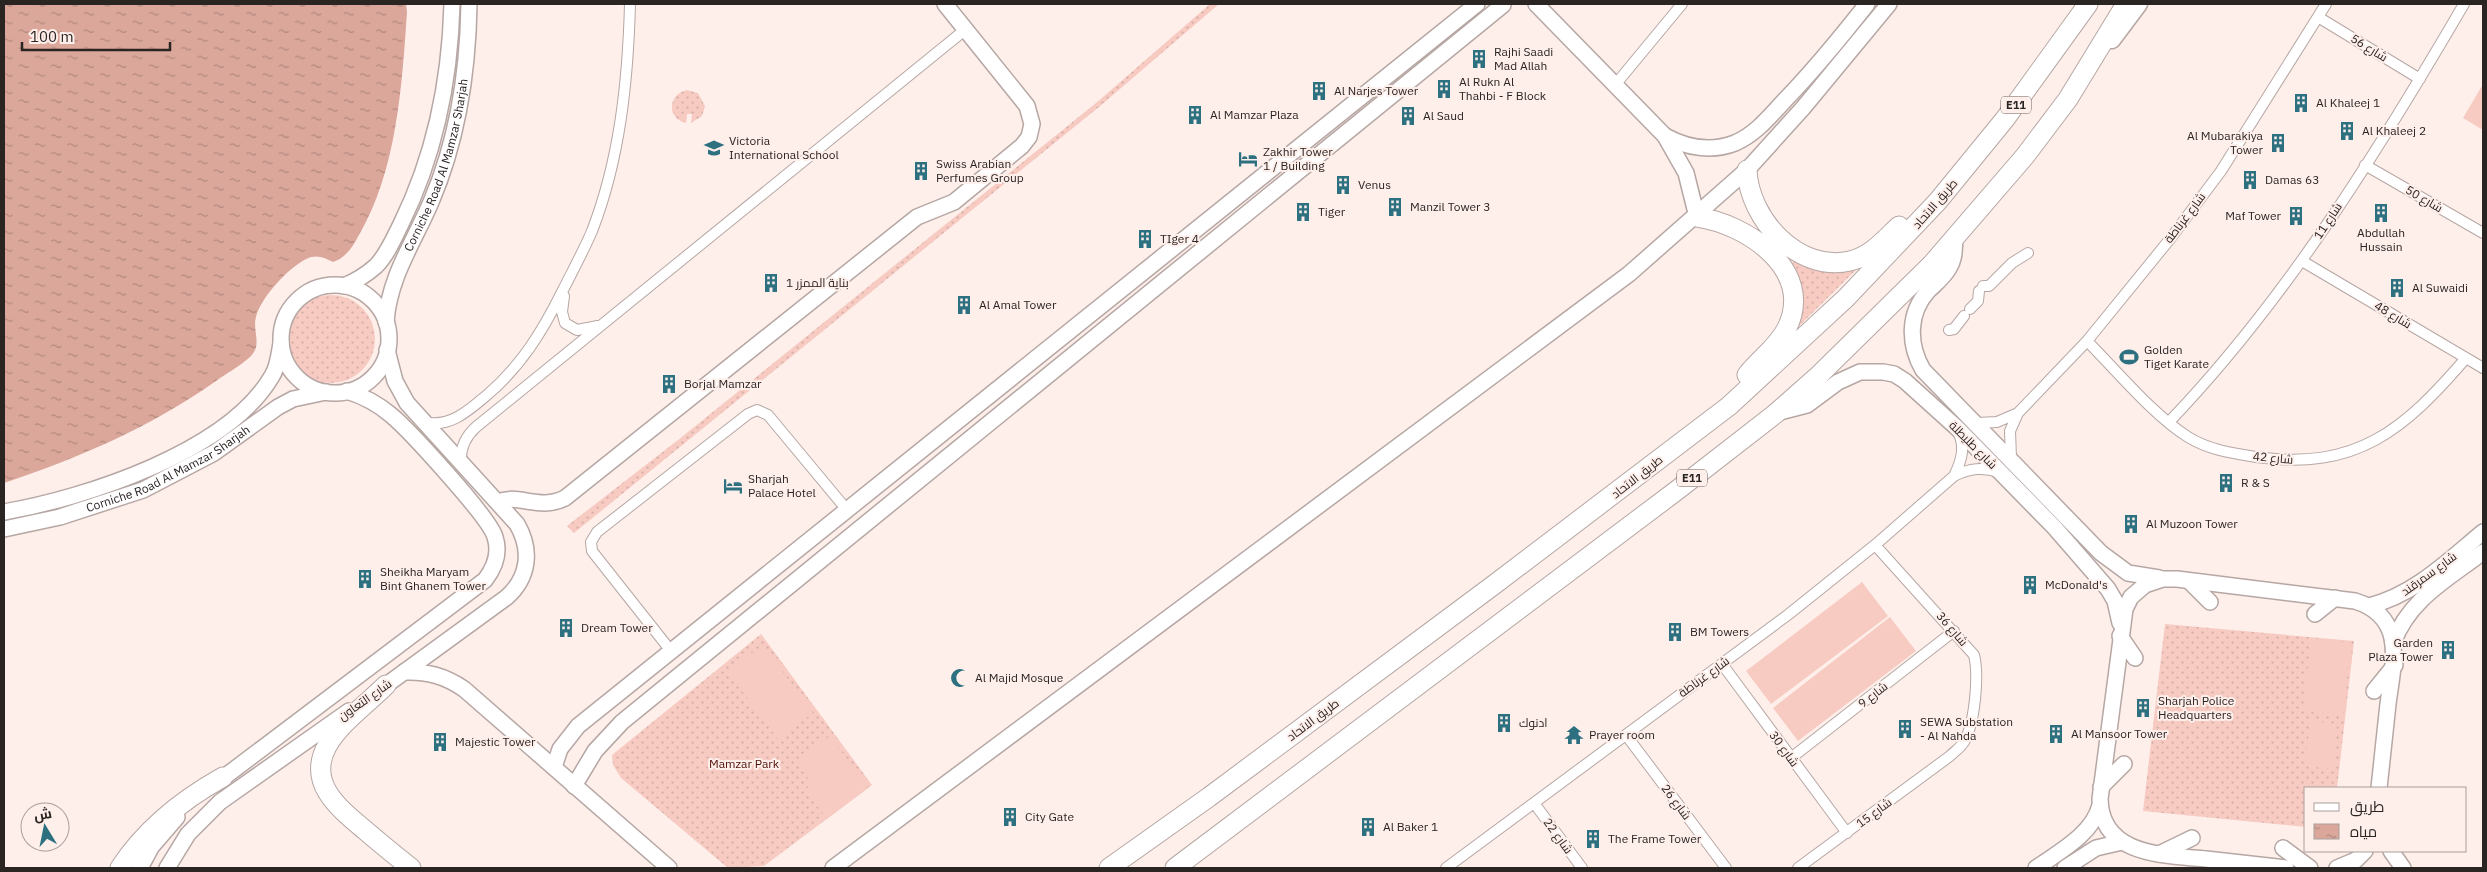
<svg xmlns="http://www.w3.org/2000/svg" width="2487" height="872" viewBox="0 0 2487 872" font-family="'IBM Plex Sans',Cairo,sans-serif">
  <defs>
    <pattern id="grass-dots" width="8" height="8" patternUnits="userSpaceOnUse" patternTransform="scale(1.25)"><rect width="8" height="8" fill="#f7cbc2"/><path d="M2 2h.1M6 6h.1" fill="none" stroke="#d4aea6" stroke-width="1.8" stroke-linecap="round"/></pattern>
    <pattern id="water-ripples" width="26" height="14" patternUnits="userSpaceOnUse" patternTransform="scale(1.25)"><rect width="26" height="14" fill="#dba79b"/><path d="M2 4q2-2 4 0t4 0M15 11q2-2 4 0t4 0" fill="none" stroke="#b2887e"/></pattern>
  </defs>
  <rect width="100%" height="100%" fill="#feefeb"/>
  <path fill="url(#grass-dots)" d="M1210,4H1219L1099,107L574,533L567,526L678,440L1096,103Z
    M687,90L698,93L705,106L702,116L691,123L692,114H687L686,123C666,118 668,94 687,90Z
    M1797,259L1860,266L1794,331L1790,265Z
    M287 339a44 44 0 1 1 88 0a44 44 0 1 1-88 0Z
    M2165,624L2354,641L2337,788H2306V827L2143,811Z
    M761,634L872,785L764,866L728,868L621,778L613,765L612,755Z"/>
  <path fill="#f7cbc2" d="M2483,84V130L2463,118Z
    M1862,582L1888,616L1771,704L1746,671Z
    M1890,617L1916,651L1798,741L1773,708Z
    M2311,639L2351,643L2343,716L2303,711Z
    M763,645L813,713L778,739L727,671Z
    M2310,721L2337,724L2333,769L2305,766Z
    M830,736L868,788L827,819L805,790L812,784L796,761Z"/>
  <path fill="url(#water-ripples)" d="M4,4H406L407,12C402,85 397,170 359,235C353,246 346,258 333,262C327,259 319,255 311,257C292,263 260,298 256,317C252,331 263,345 250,357C240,366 227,373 216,381C151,427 79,458 4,483Z"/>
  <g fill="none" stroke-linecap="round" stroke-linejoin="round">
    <g stroke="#b6a7a4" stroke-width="12">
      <path id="street" d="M2318,17L2420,79
        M1615,85L1682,4
        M2365,165L2483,233
        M2302,261L2483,368
        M1983,286H1989L2012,263L2028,253
        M564,296L562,312L565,323L577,330L598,326
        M1970,309L1978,301L1979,291
        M1949,330L1954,329L1964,316
        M2087,341C2116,370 2154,416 2188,437C2209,450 2232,453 2256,457C2357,471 2404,430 2466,358
        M424,422C450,428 468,411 487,395C521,366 542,332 562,292C572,272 583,252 592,231C620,159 628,80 630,4
        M2169,422C2287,299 2378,151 2464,4
        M1977,423L1997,422L2018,413L2087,341L2170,239L2221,171L2326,4
        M2011,458L2010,431L2018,413
        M461,463C460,448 465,437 476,427L966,29
        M1954,476C1961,462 1966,447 1958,432
        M671,651L592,551L591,542L597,532L748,414L757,410L768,415L847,510
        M1722,664L1847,833
        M1626,735L1726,868
        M1791,758L1954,631
        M1534,803L1582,868
        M1446,868L1789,614L1875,545L1954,476C1970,468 1983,467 1999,472
        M1798,868L1950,756C1955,751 1962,747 1965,740C1975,721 1979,675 1974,655L1875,545"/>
    </g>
    <g stroke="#b6a7a4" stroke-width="18">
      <g id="secondary">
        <path d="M1536,4L1665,136L1686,173L1697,217"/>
        <path d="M1665,136C1687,148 1712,152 1735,143C1756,134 1770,116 1785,100C1814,70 1841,37 1867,4"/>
        <path d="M1955,239C1954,249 1955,259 1949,268C1944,277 1935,284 1928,291C1908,313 1908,344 1923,370L2101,553L2128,573L2159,578"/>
        <circle cx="335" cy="339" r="54"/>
        <path d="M344,286C356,281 366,275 376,266C387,255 394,238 401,224C435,155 450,81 452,4"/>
        <path id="s1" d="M386,322C389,277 414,242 431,202C458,139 468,71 469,4"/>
        <path d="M1776,413L1807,405L1838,382L1860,372H1883L1894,374L1905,381L1956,427L2055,528L2108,589L2115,601L2120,623"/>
        <path d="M498,502C518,493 540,511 565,498L917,217L954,202L1022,146L1029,137L1032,124L1027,106L945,4"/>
        <path d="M4,512C85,498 228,452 272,376C278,367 279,354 281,343"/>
        <path id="s2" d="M4,529L60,517L143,490L214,453L278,407L293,399L326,392"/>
        <path d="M2189,581L2210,602"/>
        <path d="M2369,606C2414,595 2448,561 2483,532"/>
        <path d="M2315,614L2335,598"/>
        <path d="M2120,636L2135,658"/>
        <path d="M2393,643C2409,599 2448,579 2483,552"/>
        <path d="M404,672C427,671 445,676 464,689L669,868"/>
        <path d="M378,691L507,597C529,577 532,550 517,524L407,403L395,381L387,350"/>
        <path d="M2374,691L2395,665"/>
        <path d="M554,767L560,749L578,726L1477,4"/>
        <path d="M215,784L485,580C495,567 500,552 495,537C490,518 409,430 391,415C378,404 363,396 347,391"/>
        <path d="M574,786L595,751L622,722L1503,5"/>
        <path d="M2101,787L2124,764"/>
        <path d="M2283,848L2310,868"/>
        <path d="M2391,851L2403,868"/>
        <path d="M2159,854L2192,838"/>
        <path d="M140,868L152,846L177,817"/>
        <path d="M167,868L188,834L220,802L349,711"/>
        <path d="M833,868L1629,274L1747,170L1803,108L1889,4"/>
        <path d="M2036,868C2059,852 2093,834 2100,805"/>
        <path d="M2065,868L2096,848L2122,842"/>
        <path d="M2286,868C2259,865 2232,862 2206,859C2164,855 2101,856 2100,799L2125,609L2131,597L2145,585L2163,579H2177L2355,601C2407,617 2393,664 2388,704C2385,732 2382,760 2379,788"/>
        <path d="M2337,868L2356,860L2365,851"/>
      </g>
    </g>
    <g stroke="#b6a7a4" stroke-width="19">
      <path id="primary" d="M2112,40L2139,4"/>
    </g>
    <g stroke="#b6a7a4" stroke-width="21">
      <path id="highway" d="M1747,170C1749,219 1798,273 1850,261C1871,256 1884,240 1899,226
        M1697,217C1747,224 1815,270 1787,328C1778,347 1759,359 1747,375
        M386,685C367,704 340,723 327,746C306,784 341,810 366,831C381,844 396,856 411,868
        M120,868C146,828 182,800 223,777
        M1109,868L1209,797L1495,584L1729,406L1846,298L1938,201L2005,119L2088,4
        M1175,868L1676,491L1775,414L1817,377L1932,264L2025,156L2068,99L2126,4"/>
    </g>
    <use href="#street" stroke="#fff" stroke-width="10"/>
    <use href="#secondary" stroke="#fff" stroke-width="15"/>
    <use href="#primary" stroke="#fff" stroke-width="16"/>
    <use href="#highway" stroke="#fff" stroke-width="19"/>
  </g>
  <defs>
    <g id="building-bare" transform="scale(1.5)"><path d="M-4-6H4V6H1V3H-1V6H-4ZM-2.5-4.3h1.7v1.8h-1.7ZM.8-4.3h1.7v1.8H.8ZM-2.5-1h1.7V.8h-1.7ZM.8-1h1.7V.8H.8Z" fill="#2d7181" stroke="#feefeb" stroke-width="2.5" paint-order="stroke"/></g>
    <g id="school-bare" transform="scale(1.5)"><path d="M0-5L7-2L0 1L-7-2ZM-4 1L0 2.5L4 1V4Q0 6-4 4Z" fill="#2d7181" stroke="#feefeb" stroke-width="2.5" paint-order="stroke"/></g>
    <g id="hotel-bare" transform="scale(1.5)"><path d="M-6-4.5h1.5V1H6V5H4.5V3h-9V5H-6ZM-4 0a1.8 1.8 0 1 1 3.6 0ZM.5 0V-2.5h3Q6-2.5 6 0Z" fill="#2d7181" stroke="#feefeb" stroke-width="2.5" paint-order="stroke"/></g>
    <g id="stadium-bare" transform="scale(1.5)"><path d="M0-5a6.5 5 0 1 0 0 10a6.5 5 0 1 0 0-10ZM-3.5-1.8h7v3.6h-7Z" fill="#2d7181" stroke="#feefeb" stroke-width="2.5" paint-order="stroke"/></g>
    <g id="mosque-bare" transform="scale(1.5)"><path d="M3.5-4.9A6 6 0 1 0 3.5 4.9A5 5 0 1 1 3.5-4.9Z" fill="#2d7181" stroke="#feefeb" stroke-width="2.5" paint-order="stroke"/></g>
    <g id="temple-bare" transform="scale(1.5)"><path d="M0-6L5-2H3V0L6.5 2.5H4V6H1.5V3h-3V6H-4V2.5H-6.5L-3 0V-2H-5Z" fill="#2d7181" stroke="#feefeb" stroke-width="2.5" paint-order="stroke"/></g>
  </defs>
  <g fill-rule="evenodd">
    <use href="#building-bare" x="1479" y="59"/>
    <use href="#building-bare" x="1444" y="89"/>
    <use href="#building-bare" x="1319" y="91"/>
    <use href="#building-bare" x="2301" y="103"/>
    <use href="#building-bare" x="1195" y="115"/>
    <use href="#building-bare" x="1408" y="116"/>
    <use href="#building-bare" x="2347" y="131"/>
    <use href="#building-bare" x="2278" y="143"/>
    <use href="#school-bare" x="714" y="148"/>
    <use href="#hotel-bare" x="1248" y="159"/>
    <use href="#building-bare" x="921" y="171"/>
    <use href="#building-bare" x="2250" y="180"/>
    <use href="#building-bare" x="1343" y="185"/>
    <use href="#building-bare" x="1395" y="207"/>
    <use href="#building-bare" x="1303" y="212"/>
    <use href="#building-bare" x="2381" y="213"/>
    <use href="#building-bare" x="2296" y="216"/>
    <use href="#building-bare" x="1145" y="239"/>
    <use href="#building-bare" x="771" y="283"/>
    <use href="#building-bare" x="2397" y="288"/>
    <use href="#building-bare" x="964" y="305"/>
    <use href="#stadium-bare" x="2129" y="357"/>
    <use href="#building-bare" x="669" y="384"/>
    <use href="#building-bare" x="2226" y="483"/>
    <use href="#hotel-bare" x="733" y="486"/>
    <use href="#building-bare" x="2131" y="524"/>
    <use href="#building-bare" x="365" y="579"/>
    <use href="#building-bare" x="2030" y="585"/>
    <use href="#building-bare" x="566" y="628"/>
    <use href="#building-bare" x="1675" y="632"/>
    <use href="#building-bare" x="2448" y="650"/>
    <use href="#mosque-bare" x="960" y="678"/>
    <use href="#building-bare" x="2143" y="708"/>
    <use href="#building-bare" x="1504" y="723"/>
    <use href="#building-bare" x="1905" y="729"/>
    <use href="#building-bare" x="2056" y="734"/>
    <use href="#temple-bare" x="1574" y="735"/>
    <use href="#building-bare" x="440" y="742"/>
    <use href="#building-bare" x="1010" y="817"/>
    <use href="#building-bare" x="1368" y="827"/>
    <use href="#building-bare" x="1593" y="839"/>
  </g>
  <g text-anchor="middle" stroke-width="4" stroke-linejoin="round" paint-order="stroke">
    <g fill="#feefeb" stroke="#6a615f" stroke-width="1">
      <rect x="2001" y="96.5" width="30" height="17" rx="4"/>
      <rect x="1677" y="469.5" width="30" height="17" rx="4"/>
    </g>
    <g font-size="11" font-weight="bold" fill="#2a2423">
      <text x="2016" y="109">E11</text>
      <text x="1692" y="482">E11</text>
    </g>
    <g font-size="12" fill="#2a2423" stroke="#feefeb">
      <text transform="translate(2369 48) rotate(32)" y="4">شارع 56</text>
      <text dy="4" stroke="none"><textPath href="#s1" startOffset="166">Corniche Road Al Mamzar Sharjah</textPath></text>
      <text transform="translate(2424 199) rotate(30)" y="4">شارع 50</text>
      <text transform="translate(1935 204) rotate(-49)" y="4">طريق الاتحاد</text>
      <text transform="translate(2185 218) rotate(-53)" y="4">شارع غرناطة</text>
      <text transform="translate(2328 221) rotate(-57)" y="4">شارع 11</text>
      <text transform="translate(2393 315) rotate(31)" y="4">شارع 48</text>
      <text transform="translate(1973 445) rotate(45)" y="4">شارع طليطلة</text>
      <text transform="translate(2273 458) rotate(5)" y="4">شارع 42</text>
      <text dy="4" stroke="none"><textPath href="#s2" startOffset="176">Corniche Road Al Mamzar Sharjah</textPath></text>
      <text transform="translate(1637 477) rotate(-38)" y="4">طريق الاتحاد</text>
      <text transform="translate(2429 574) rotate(-36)" y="4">شارع سمرقند</text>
      <text transform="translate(1952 629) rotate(49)" y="4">شارع 36</text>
      <text transform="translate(1704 677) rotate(-36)" y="4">شارع غرناطة</text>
      <text transform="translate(1873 695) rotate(-38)" y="4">شارع 9</text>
      <text transform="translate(365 700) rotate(-35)" y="4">شارع التعاون</text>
      <text transform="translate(1313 720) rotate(-37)" y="4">طريق الاتحاد</text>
      <text transform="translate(1784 749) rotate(54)" y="4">شارع 30</text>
      <text transform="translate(1676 802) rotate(53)" y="4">شارع 26</text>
      <text transform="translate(1874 813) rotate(-37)" y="4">شارع 15</text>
      <text transform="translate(1558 836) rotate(54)" y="4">شارع 22</text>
    </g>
    <g font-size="12" fill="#2a2423" stroke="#feefeb" text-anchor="start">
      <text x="1494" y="56">Rajhi Saadi<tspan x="1494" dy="14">Mad Allah</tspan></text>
      <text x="1459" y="86">Al Rukn Al<tspan x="1459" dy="14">Thahbi - F Block</tspan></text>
      <text x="1334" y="95">Al Narjes Tower</text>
      <text x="2316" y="107">Al Khaleej 1</text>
      <text x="1210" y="119">Al Mamzar Plaza</text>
      <text x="1423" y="120">Al Saud</text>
      <text x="2362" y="135">Al Khaleej 2</text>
      <text x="2263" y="140" text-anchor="end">Al Mubarakiya<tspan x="2263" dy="14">Tower</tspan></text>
      <text x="729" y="145">Victoria<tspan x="729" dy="14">International School</tspan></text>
      <text x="1263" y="156">Zakhir Tower<tspan x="1263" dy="14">1 / Building</tspan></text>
      <text x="936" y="168">Swiss Arabian<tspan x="936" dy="14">Perfumes Group</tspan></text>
      <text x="2265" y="184">Damas 63</text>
      <text x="1358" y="189">Venus</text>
      <text x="1410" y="211">Manzil Tower 3</text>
      <text x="1318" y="216">Tiger</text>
      <text x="2281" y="220" text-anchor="end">Maf Tower</text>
      <text x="2381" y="237" text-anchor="middle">Abdullah<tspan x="2381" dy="14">Hussain</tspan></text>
      <text x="1160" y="243">TIger 4</text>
      <text x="786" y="287">بناية الممزر 1</text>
      <text x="2412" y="292">Al Suwaidi</text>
      <text x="979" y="309">Al Amal Tower</text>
      <text x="2144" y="354">Golden<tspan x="2144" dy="14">Tiget Karate</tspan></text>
      <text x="684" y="388">Borjal Mamzar</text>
      <text x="748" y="483">Sharjah<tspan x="748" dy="14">Palace Hotel</tspan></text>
      <text x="2241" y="487">R &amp; S</text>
      <text x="2146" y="528">Al Muzoon Tower</text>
      <text x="380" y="576">Sheikha Maryam<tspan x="380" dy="14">Bint Ghanem Tower</tspan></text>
      <text x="2045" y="589">McDonald's</text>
      <text x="581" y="632">Dream Tower</text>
      <text x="1690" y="636">BM Towers</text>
      <text x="2433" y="647" text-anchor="end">Garden<tspan x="2433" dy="14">Plaza Tower</tspan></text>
      <text x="975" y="682">Al Majid Mosque</text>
      <text x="2158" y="705">Sharjah Police<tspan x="2158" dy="14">Headquarters</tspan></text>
      <text x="1920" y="726">SEWA Substation<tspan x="1920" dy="14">- Al Nahda</tspan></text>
      <text x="1519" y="727">ادنوك</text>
      <text x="2071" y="738">Al Mansoor Tower</text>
      <text x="1589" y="739">Prayer room</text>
      <text x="455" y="746">Majestic Tower</text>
      <text x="1025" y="821">City Gate</text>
      <text x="1383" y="831">Al Baker 1</text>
      <text x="1608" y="843">The Frame Tower</text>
    </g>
    <g font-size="12" fill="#4e0f05" stroke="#feefeb">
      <text x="744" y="768">Mamzar Park</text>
    </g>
  </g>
  <rect width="2487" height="872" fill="none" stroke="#2a2423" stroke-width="10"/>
  <rect x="2304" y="787" width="162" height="65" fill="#feefeb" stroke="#a99e9b"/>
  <rect x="2314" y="803" width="25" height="8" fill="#ffffff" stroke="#a99e9b"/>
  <text x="2350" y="812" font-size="15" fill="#2a2423">طريق</text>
  <rect x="2314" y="824" width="25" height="15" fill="url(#water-ripples)" stroke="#a99e9b"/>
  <text x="2350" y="837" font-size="15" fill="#2a2423">مياه</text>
  <g transform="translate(45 827) rotate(350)"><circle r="24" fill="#feefeb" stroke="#a99e9b"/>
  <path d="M0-4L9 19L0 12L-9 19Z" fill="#2d7181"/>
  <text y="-8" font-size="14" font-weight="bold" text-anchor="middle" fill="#2a2423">ش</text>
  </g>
  <path d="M22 42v8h148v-8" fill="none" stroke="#2a2423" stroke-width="2.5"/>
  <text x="30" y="42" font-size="15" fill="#2a2423" stroke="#feefeb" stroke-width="4" paint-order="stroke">100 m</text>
</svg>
